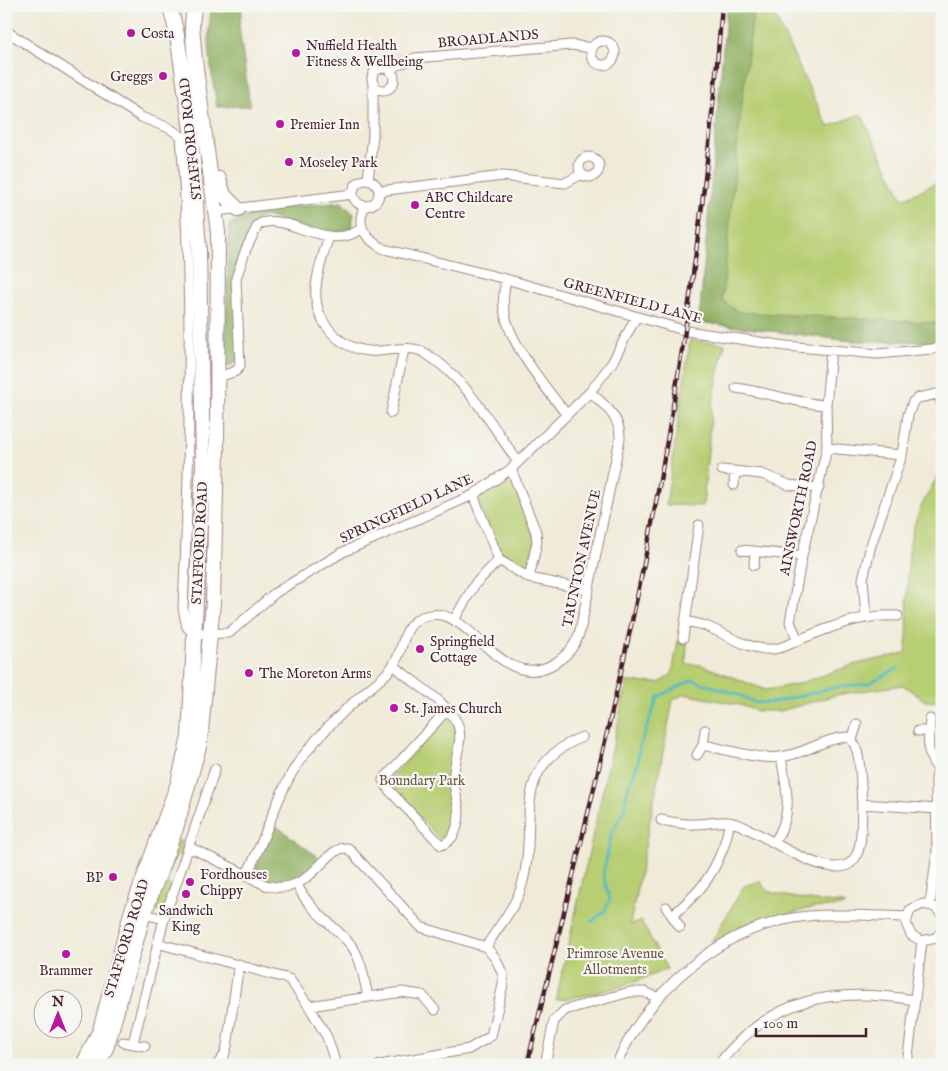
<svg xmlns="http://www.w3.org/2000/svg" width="948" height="1071" viewBox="0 0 948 1071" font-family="'IM FELL English',serif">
  <rect width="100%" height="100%" fill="#f6f6f2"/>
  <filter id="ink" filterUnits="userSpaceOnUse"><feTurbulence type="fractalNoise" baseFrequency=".02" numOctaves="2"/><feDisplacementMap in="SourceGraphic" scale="10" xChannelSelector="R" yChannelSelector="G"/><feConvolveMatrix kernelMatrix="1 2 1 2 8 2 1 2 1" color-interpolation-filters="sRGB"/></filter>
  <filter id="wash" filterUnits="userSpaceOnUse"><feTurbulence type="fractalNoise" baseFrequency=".0096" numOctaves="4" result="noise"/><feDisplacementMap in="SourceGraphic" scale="20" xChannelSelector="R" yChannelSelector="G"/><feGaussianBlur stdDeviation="1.12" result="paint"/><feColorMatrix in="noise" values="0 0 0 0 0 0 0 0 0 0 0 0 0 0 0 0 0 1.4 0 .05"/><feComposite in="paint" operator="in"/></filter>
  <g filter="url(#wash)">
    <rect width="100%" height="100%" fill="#f0ebd8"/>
    <path fill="#b7ce72" stroke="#80764e" d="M727,6H770L828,127L861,114L903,199L942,180V337L852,341L699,322Z
      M690,340L725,344L712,405L703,506L666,505Z
      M942,467V702L925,701L903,685L836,695L781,711H757L740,705L684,694L673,700L630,925L641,921L667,969C625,987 600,994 556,1000L627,682L659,683L672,674L678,641L687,643L686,664L701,665L766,690L798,684L852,665L906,653C910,612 903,565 914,526C919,506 933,486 942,467Z
      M512,474L535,541L527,574L501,558L477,498Z
      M450,719L457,733L449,783L455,812V824L449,835L440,839L391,787L388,780L441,723Z
      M178,840L182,842V853L175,857L167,882L170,887L164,910L159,912L154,908V901Z
      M760,881C762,884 764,888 767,890C779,897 827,903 842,903L844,906L812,908L774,918L711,942L744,886Z"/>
    <path fill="#91b164" stroke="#6e6848" d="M212,6H243L239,26L250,106L217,107C212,74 205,40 212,6Z
      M727,6H754L741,110L722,300L738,312L942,323V342L852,341L699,322Z
      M342,202L354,214L351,228L329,235L265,216L257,219L234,273L239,359L234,364L225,367L229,225C255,206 309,206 342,202Z
      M275,825L318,857C302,883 281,888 253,875Z"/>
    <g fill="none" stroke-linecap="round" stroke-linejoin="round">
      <path stroke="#4dbbc5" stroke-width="2.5" d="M591,922L604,912L610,900L603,874L612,832L624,810L628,788L638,763L639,748L658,697L692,680L737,694L756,703L775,702L836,687L868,684L898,668"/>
    </g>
  </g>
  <g filter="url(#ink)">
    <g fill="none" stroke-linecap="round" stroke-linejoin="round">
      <g stroke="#9d8582" stroke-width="11">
        <path id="minor" d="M6,31L141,117L169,128L181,136C193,294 191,450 183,608L187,627L194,634L229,633L275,593L343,552L473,495L511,469L590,392L612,363L636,317
          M591 53a12 12 0 1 1 24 0a12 12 0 1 1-24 0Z
          M372 79a11 11 0 1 1 22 0a11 11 0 1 1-22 0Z
          M390,71L395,66L415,58L572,45L591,48
          M579 167a10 10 0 1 1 20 0a10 10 0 1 1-20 0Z
          M353 193a13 13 0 1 1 26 0a13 13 0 1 1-26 0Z
          M368,180L373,135V85
          M379,191L503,176L565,183L582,174
          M365,206C354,226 367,240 384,249L506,279L687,331L786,346L878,354L942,348
          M217,211L353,194
          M329,236C324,253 317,271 316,288C313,319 337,348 369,351C387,353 408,343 425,353C466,378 491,424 518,462
          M506,279C504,291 502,302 505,314C511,346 547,389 567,415
          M216,378L236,371L240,366L236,278L246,249L258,225C284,209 329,255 362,228
          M736,388C767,392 795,403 826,405
          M940,394L941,404
          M391,413L404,349
          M827,448L902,455
          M511,469L536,532L537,542L529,578
          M722,470L762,474L789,485L819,488
          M734,485L735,471
          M473,495L499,560L529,578L589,590
          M742,550L802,556
          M754,565L755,551
          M866,617L863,579L871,545L902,455L908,415L913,402L918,398L942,393
          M454,620L475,584L499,560
          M685,621C693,623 701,624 708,627C728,635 750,651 773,649C785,648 791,643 801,639C834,626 862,614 898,616
          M683,638L699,525
          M798,640L790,622L802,556L827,448L826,405L831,350
          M394,665C413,684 442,697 456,721C465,736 455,757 454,773C452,790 462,806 458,822C456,833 451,842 441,845L389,790L383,780L447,710
          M930,719C929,738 924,757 940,770
          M918,731H930
          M852,740L857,724
          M703,745C726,749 758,760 780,757C804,755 823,738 848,737C863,746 860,787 862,804
          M697,755L703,745L705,730
          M661,820C672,822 684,825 695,824C710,824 723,819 737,824C760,830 841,894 857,854C863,840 861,819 862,804L938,809
          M774,843C794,813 787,791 781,757
          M189,847C208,856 226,865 245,874C253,878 260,884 269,886C312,896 324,845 348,848L421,927L486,947L496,959L503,975V985L491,1036L469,1049L380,1065
          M246,875C268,836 276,792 303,756C321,733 342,712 364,693C375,683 387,676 394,664C405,648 401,626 422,617C470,597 498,698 555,663C568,655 576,645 580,631L620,439C621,418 605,405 590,392
          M297,884C308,910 333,924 351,945C362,959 364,980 368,997
          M930,904L937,853L936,780L937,774L942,768
          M666,907L680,927
          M144,914L164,919
          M942,914L935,907L923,904L910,910L906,923L911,935L922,941L936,938L942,930
          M672,916C697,894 711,880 723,848C726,839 729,831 729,822
          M157,943L289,979L309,1006L327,1037L336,1065
          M486,947C497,928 515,908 521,888C541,825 505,770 582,737
          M309,1006L402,992L422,995L435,1010
          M123,1042L145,1046
          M133,1043L164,919L215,769
          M217,1065L224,1056L227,1046L239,964
          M545,1065L554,1021L565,1010L630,992H644L657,997
          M616,1065C650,988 722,925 808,916C841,913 874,916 907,917
          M718,1065C771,996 834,987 915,1000
          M907,1065L922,941"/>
      </g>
      <g stroke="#9d8582" stroke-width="16">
        <path id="highway" d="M219,179L224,195L238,209
          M83,1065L100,1030L131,913L178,783L189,737L203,465L199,250L191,130L177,35L170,6
          M98,1065L107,1046L142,920L176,828L200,743L213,602L217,450L218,232L195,61L192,25L194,6"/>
      </g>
      <use href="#minor" stroke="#fff" stroke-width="9"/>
      <use href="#highway" stroke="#fff" stroke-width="14"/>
      <g stroke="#4a1f2b" stroke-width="4.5">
        <path id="rail" d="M527,1065C576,860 630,655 666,447C692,301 710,154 722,6"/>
      </g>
      <use href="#rail" stroke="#f6f6f2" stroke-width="2.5" stroke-dasharray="8" stroke-linecap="butt"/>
    </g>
  </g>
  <g fill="#b5179e" stroke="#f6f6f2" stroke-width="2">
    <circle cx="131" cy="33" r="5"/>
    <circle cx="296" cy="53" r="5"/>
    <circle cx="163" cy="76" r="5"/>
    <circle cx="280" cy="124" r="5"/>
    <circle cx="289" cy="162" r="5"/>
    <circle cx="415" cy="205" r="5"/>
    <circle cx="420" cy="649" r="5"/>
    <circle cx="249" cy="673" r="5"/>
    <circle cx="394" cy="708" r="5"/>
    <circle cx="113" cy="877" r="5"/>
    <circle cx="190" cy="882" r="5"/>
    <circle cx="186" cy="894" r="5"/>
    <circle cx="66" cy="954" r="5"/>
  </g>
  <g text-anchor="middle" stroke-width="4.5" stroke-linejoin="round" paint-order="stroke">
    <g font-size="14" fill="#4a1f2b" stroke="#f6f6f2" text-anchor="start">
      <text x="141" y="38">Costa</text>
      <text x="306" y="50">Nuffield Health<tspan x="306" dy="16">Fitness &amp; Wellbeing</tspan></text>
      <text x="153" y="81" text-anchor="end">Greggs</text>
      <text x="290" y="129">Premier Inn</text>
      <text x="299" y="167">Moseley Park</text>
      <text x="425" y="202">ABC Childcare<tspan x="425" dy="16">Centre</tspan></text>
      <text x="430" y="646">Springfield<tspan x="430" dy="16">Cottage</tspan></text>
      <text x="259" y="678">The Moreton Arms</text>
      <text x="404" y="713">St. James Church</text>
      <text x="200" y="879">Fordhouses<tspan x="200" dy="16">Chippy</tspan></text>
      <text x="103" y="882" text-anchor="end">BP</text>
      <text x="186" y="915" text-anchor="middle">Sandwich<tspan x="186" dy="16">King</tspan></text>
      <text x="66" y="975" text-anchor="middle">Brammer</text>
    </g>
    <g font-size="14" fill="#4a1f2b" stroke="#f6f6f2">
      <text transform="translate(488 38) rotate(-5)" y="5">BROADLANDS</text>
      <text transform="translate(190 139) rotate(-96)" y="5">STAFFORD ROAD</text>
      <text transform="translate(633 300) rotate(15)" y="5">GREENFIELD LANE</text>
      <text transform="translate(406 508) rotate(-25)" y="5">SPRINGFIELD LANE</text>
      <text transform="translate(798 508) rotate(-78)" y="5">AINSWORTH ROAD</text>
      <text transform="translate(199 543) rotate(-87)" y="5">STAFFORD ROAD</text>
      <text transform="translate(581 558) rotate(-78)" y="5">TAUNTON AVENUE</text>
      <text transform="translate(126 938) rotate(-73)" y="5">STAFFORD ROAD</text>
    </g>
    <g font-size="14" fill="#6b5440" stroke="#f6f6f2">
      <text x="422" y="785">Boundary Park</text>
      <text x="615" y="958">Primrose Avenue<tspan x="615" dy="16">Allotments</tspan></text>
    </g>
  </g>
  <rect width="948" height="1071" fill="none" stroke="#f6f6f2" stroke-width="25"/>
  <g transform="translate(58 1014)"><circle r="24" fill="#f6f6f2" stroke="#b1a0a2"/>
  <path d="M0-4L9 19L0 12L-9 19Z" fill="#b5179e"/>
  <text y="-8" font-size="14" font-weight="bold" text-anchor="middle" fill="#4a1f2b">N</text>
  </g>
  <path d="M756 1028v8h110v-8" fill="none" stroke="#4a1f2b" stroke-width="2.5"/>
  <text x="763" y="1028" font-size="15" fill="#4a1f2b" stroke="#f6f6f2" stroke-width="4" paint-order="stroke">100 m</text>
</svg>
